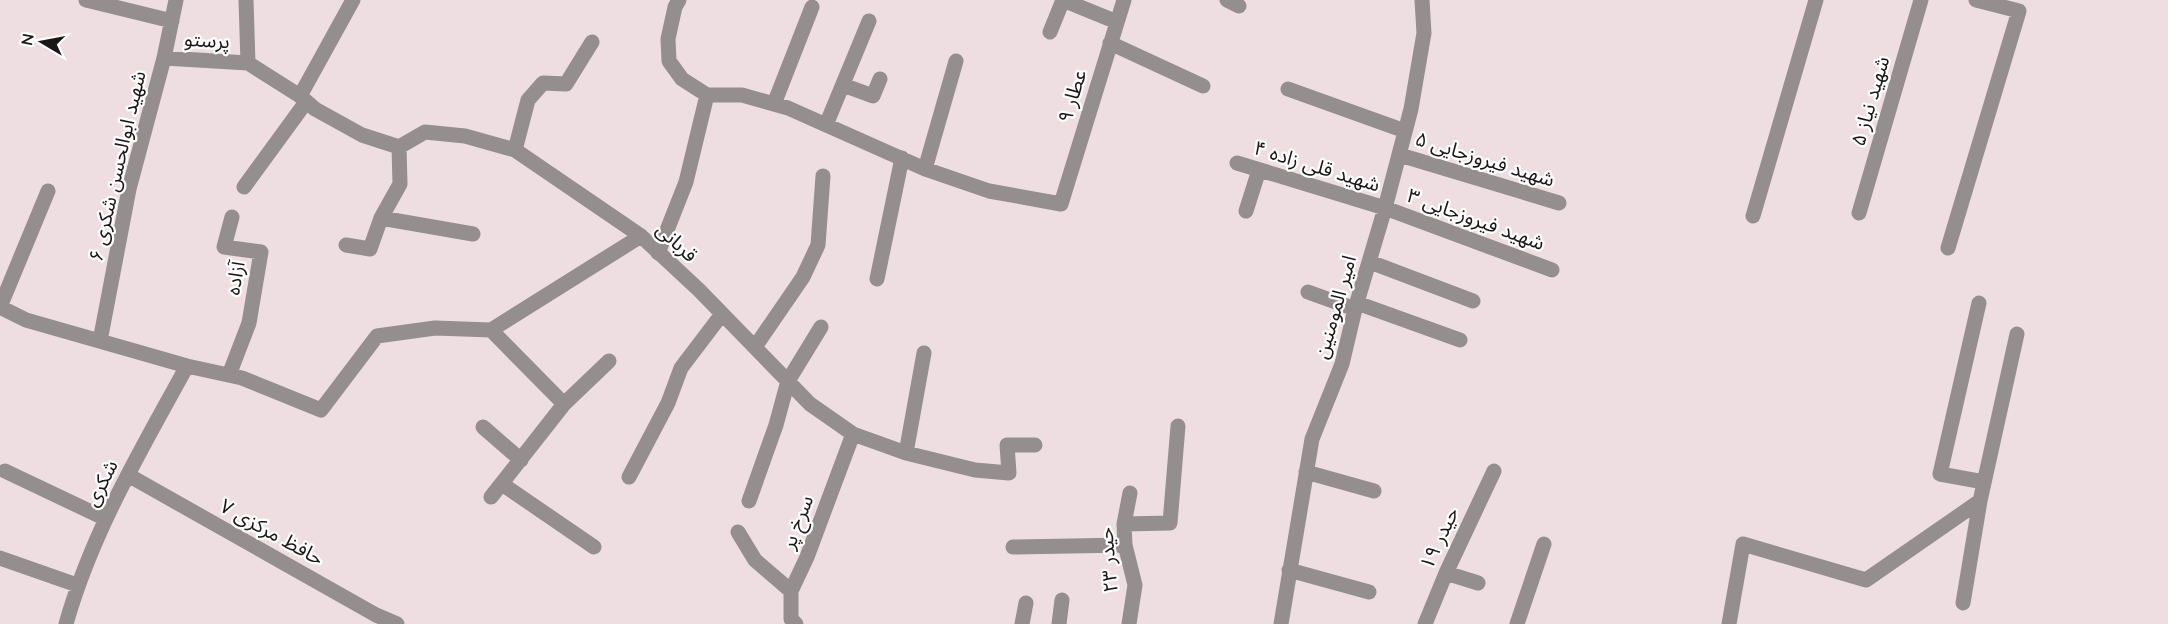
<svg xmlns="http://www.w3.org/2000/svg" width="2168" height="624" viewBox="0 0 2168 624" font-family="Quicksand,'Noto Sans Arabic',sans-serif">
  <rect width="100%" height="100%" fill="#eedee1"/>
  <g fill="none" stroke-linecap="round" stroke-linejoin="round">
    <path stroke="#948e8f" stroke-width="15" d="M86,0L172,21
      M246,0L248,63
      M679,0L675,7L668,39L669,61L682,79L707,95H742L788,108L925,169L989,191L1061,204L1124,0
      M1063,0L1117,22
      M1227,0L1239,6
      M1050,32L1063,0
      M1110,43L1203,86
      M164,58L248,63L300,96L315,109L362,135L399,147L425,132L465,136L515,150L641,236L699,290L810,404L853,434L906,453L975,470L1009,473L1007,445H1035
      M843,85L873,96L880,79
      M1288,89L1405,131
      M300,96L353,0
      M774,104L812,7
      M826,125L869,21
      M515,150L528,100L543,83L566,84L592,42
      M1400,155L1559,203
      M1237,163L1385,208L1552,270
      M925,169L956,61
      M244,187L306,102
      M1246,211L1259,170
      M1859,213L1921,0
      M1753,216L1816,0
      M381,218L473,234
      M346,245L370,249L381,218L400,184L399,147
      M1948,248L2019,11L1976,0
      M658,253L686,182L707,95
      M1370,262L1473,301
      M877,279L902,158
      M1308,292L1355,309
      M1357,303L1460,340
      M1979,303L1940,474L1984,482
      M0,307L26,320L187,366L242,378L321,410L377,336L435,328L491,330L641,236
      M0,307L48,191
      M491,330L564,404
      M100,341L129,189L164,58L176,0
      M755,347L803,277L818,245L823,176
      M229,375L249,323L261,252L224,247L232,217
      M483,427L521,460
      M906,453L924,353
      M5,471L106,519
      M1306,472L1374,491
      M128,475L376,615L397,624
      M629,477L668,403L681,368L722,314
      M502,484L594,547
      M491,497L564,404L609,361
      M749,501L776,425L788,381L821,327
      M1124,524L1170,523L1178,426
      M738,532L755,560L791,591
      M1013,547L1125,545
      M0,558L77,585
      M1289,570L1369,592
      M1446,573L1478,583
      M1963,603L1980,501L2017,334
      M66,624C92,532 141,450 187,366
      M796,624L791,619V591L807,557L853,434
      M1022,624L1026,603
      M1059,624L1062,600
      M1129,624L1135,585L1125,545L1124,524L1130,493
      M1281,624L1312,439L1342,364L1355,309L1385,208L1411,109L1424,33L1422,0
      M1425,624L1446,573L1494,471
      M1517,624L1544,544
      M1729,624L1743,544L1866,580L1980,501"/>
  </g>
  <g text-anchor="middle" stroke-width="4.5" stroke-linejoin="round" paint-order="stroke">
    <g font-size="20" fill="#1b1617" stroke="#fff">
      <text transform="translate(207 40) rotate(3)" y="7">پرستو</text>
      <text transform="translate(1072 96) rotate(-73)" y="7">عطار ۹</text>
      <text transform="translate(1870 101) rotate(-74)" y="7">شهید نیاز ۵</text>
      <text transform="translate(1485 159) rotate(17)" y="7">شهید فیروزجایی ۵</text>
      <text transform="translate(117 166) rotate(-77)" y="7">شهید ابوالحسن شکری ۶</text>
      <text transform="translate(1317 166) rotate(17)" y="7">شهید قلی زاده ۴</text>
      <text transform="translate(1476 219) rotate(20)" y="7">شهید فیروزجایی ۳</text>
      <text transform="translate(677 242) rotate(43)" y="7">قربانی</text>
      <text transform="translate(235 278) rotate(-80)" y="7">آزاده</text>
      <text transform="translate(1335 307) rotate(-74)" y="7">امیر المومنین</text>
      <text transform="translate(101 483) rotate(-63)" y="7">شکری</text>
      <text transform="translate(797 522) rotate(-69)" y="7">سرخ پر</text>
      <text transform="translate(272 532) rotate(29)" y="7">حافظ مرکزی ۷</text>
      <text transform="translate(1439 538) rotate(-65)" y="7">حیدر ۱۹</text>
      <text transform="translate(1108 560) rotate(-95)" y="7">حیدر ۲۳</text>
    </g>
  </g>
  <g transform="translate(42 42) rotate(280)" stroke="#ffffff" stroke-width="4.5" paint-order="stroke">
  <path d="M0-4.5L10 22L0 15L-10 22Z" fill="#1b1617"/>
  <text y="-9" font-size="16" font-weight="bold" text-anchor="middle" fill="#1b1617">N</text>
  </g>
</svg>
